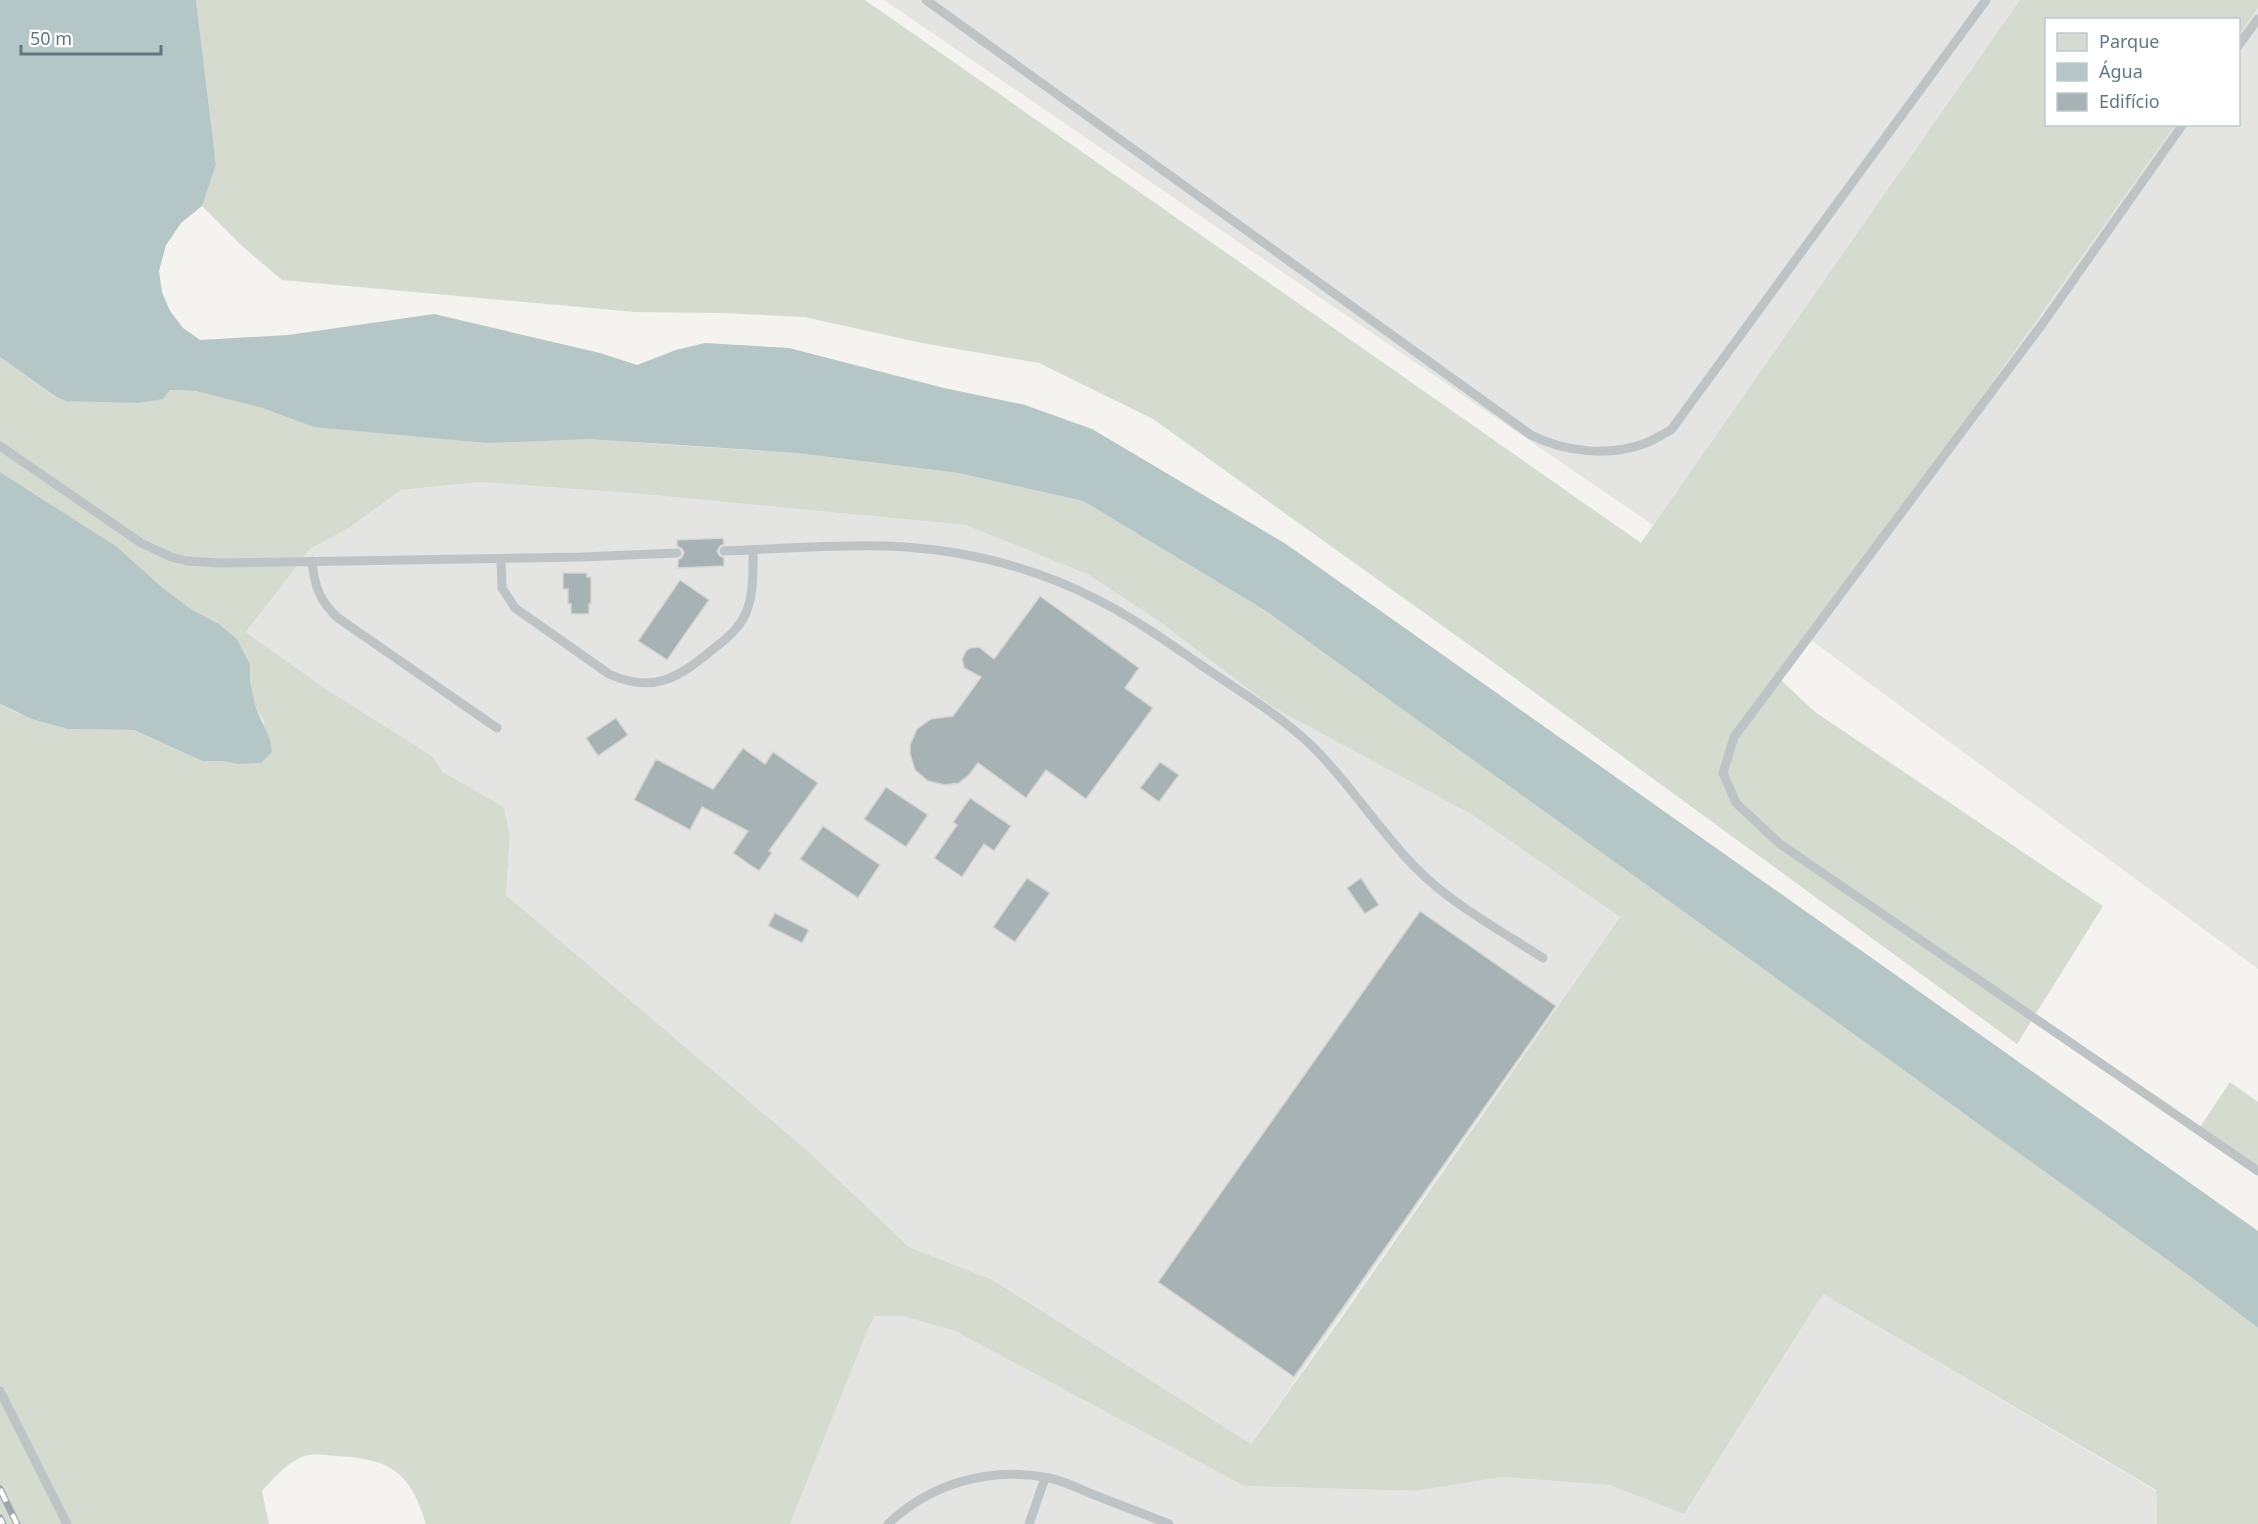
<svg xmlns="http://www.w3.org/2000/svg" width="2258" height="1524" viewBox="0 0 2258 1524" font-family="'Noto Sans',sans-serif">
  <rect width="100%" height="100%" fill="#f4f3ef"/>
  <path fill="#e4e5e3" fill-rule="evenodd" d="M884,0H2258V969L1672,538ZM2046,20H2238V124H2046Z
    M480,482L641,494L965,525L1089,575L1163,624L1471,814L1620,917L1251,1444L993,1280L909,1247L808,1151L506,895L510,835L504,807L443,772L432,756L326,689L246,632L310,549L349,528L401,490Z
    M1823,1294L2156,1491L2157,1524H790L869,1327L875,1316H902L955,1331L1244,1486L1417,1491L1502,1477L1609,1485L1684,1514Z"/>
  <path fill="#d6dbd0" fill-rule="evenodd" d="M196,0H865L1641,543L2020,0H2258V8L2239,35L2238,20H2046V124L2175,125L1781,680L1815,712L2103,906L2017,1044L1486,657L1153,419L1039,363L922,343L804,317L720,313L635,312L282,280L242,246L202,206L216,165Z
    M0,357L55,397L66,401L170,390L237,393L443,425L656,444L796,453L958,473L1083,501L1266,611L2191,1277L2258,1328V1524H2157L2156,1490L1823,1294L1684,1514L1609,1485L1502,1477L1417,1491L1244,1486L955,1331L902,1316H875L869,1327L790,1524H426C410,1471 390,1459 336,1456C321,1455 309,1452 296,1460C282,1468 272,1480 262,1491L269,1524H0V704L15,712L68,729L134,730L202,761H223L237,764L264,722L256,708L250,681V664L237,639L219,624L191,609L163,588L116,546L0,472ZM480,482L641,494L965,525L1089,575L1163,624L1271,706L1471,814L1620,917L1339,1321L1251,1444L993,1280L909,1247L808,1151L506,895L510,835L504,807L443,772L432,756L326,689L246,632L310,549L349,528L401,490Z
    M2230,1082L2258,1102V1168L2200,1127Z"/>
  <path fill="#b5c6c7" d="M0,0H196L216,165L202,206L181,223L166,245L159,271L162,292L170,311L183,328L200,340L288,335L434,314L600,353L637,365L676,350L705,343L789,348L944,388L1025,405L1092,429L1286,544L2258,1231V1328L2191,1277L1266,611L1083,501L958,473L796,453L589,439L487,443L314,427L263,408L196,391L170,390L163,399L138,403L66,401L56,397L0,357Z
    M0,472L116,546L163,588L191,609L219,624L237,639L250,664V681L256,708L270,740L272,752L261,763L237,764L223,761H202L134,730L68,729L32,719L0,704Z"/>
  <path fill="#a7b2b5" stroke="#d5d5d2" stroke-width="1.5" d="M723,538L724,544L720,546L717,551L719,555L724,558V566L678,568V560L681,558L684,553L682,549L677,546V540Z
    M563,573H587V577H591V604H589V614H571V604H568V589H563Z
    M680,580L709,600L667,660L638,641Z
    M1040,596L1139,668L1125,688L1153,708L1086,799L1046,770L1026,798L978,763L969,775L959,783L945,785L928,781L915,770L910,754V745L917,729L931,719L953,716L981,677L964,668L962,659L966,651L970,648L979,647L994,659Z
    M616,718L628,735L598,756L586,738Z
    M743,748L765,764L773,752L818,783L769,851L772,853L759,871L733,853L748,831L702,807L690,830L634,800L656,759L713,789Z
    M1160,762L1179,775L1159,802L1140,788Z
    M886,787L928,815L906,847L864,819Z
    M970,798L1011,826L994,851L984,844L962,877L934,858L957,825L953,822Z
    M823,826L880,865L858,898L800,859Z
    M1027,878L1050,893L1015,942L993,927Z
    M1361,878L1379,905L1365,914L1347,888Z
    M1420,911L1556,1006L1294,1377L1158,1282Z
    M775,913L809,930L802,943L768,926Z"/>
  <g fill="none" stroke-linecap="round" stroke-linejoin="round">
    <path stroke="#bec4c6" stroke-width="9" d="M926,0L1531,435C1565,452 1609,457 1646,443C1654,440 1663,434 1671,430L1986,0
      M2238,46L2258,19
      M2183,124L2043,323L1734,737L1723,773L1736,803L1780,844L2258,1171
      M0,446L141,543L171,557L187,561L220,563L582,557L677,553
      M724,551C778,549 833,544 888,546C961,549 1035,567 1100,601C1135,619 1166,641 1198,663C1236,689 1277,713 1311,745C1350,783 1379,831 1417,869C1450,903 1503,932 1543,958
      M501,559L502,588L515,608L609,674C653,694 678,678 712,650C726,639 738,630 746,613C754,593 753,571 753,550
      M312,561C314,585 320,602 338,618L497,728
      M0,1391L67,1524
      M888,1524C931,1483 991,1466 1049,1478C1064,1481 1078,1488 1092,1494C1117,1504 1143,1514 1169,1524
      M1029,1524L1045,1478"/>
    <g stroke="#9fa8ac" stroke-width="7">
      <path id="rail" d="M0,1489L17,1524
        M0,1518L3,1524"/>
    </g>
    <use href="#rail" stroke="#fff" stroke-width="4.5" stroke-dasharray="14" stroke-linecap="butt"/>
  </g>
  <rect x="2045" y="18" width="195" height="108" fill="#ffffff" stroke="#c0c9cd" stroke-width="1.5"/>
  <rect x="2057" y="33" width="30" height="18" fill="#d6dbd0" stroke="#c0c9cd" stroke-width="1.5"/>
  <text x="2099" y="48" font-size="18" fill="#617882">Parque</text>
  <rect x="2057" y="63" width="30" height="18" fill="#b5c6c7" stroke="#c0c9cd" stroke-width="1.5"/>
  <text x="2099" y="78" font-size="18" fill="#617882">Água</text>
  <rect x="2057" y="93" width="30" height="18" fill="#a7b2b5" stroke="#c0c9cd" stroke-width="1.5"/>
  <text x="2099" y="108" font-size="18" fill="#617882">Edifício</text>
  <path d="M21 45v9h140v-9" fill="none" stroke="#617882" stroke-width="3"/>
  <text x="30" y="45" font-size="18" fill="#617882" stroke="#ffffff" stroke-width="4.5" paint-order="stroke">50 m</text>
</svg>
